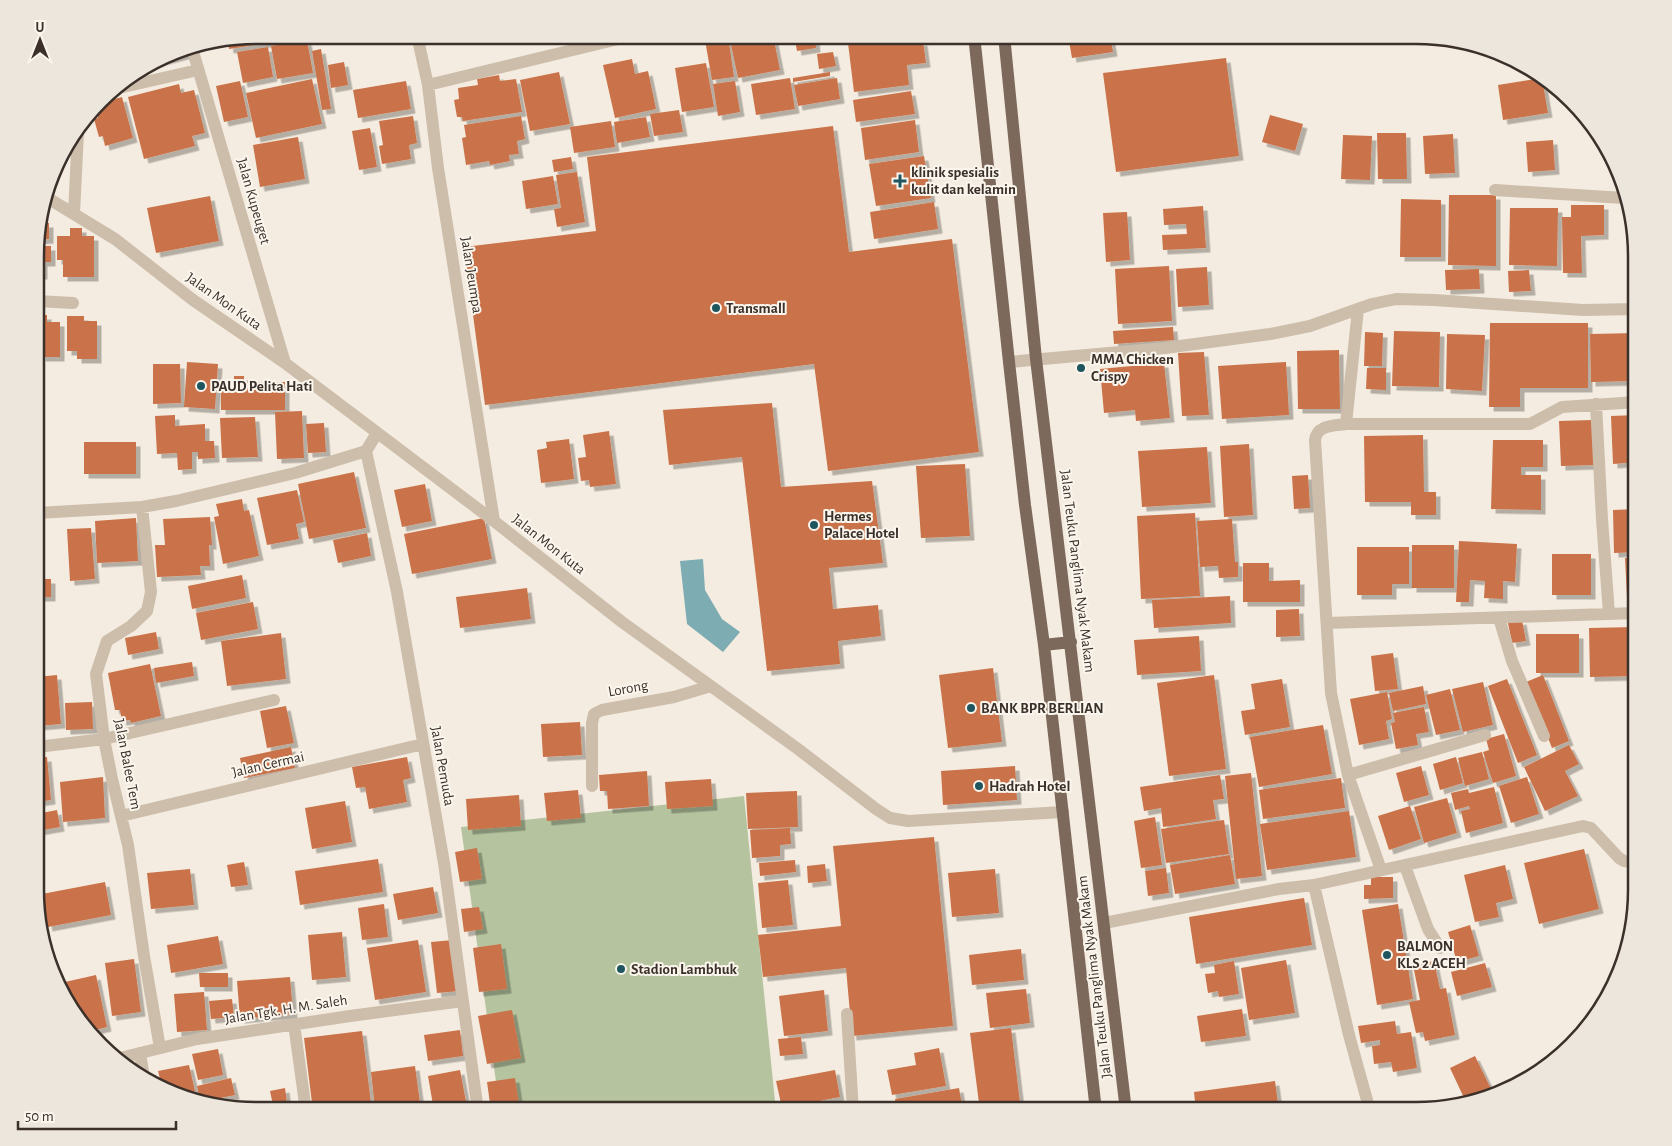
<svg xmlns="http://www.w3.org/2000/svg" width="1672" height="1146" viewBox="0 0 1672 1146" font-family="'Alegreya Sans',sans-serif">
  <defs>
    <filter id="shadow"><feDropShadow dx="4.5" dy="4.5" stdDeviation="0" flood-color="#0004"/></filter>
  </defs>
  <rect width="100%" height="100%" fill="#f4ece0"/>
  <path fill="#b5c49f" d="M744,796L776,1111H500L461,827Z"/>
  <path fill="#7dacb2" d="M703,559L705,590L722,619L740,632L723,652L687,624L680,561Z"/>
  <path fill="#ca7248" filter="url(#shadow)" d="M255,35H297V38L229,49L228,40Z
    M575,35H591V36L576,40Z
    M729,35H773L780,70L738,78Z
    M847,35H903L904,43L923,41L926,63L907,65L909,85L854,92Z
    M1068,35H1110L1113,52L1072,58Z
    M728,36L734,77L712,80L705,40Z
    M815,37L816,48L797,51L795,40Z
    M307,40L313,73L277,79L271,46Z
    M268,47L273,77L243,83L237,52Z
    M187,49L188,54L153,63L171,52Z
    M321,49L331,109L322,110L312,51Z
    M833,52L836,66L819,69L817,54Z
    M1226,58L1239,156L1116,172L1103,73Z
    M632,59L635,74L648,71L656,109L615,118L603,65Z
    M344,62L348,85L331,88L328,65Z
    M706,63L714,107L682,112L675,68Z
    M559,72L570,124L530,131L520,80Z
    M830,72V76L793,82V78Z
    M499,75L500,81L516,79L522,112L463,121L462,117H457L454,100L459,99L458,88L478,85L477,79Z
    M790,78L795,109L756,115L751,84Z
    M837,78L840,99L798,106L794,85Z
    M1542,78L1548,113L1503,120L1498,85Z
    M312,79L322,124L256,138L246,93Z
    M240,81L248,117L224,122L216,86Z
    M406,81L411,109L358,118L353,90Z
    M735,81L740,112L718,116L713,84Z
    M179,84L181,93L194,90L205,133L192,136L195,146L144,159L128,97Z
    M911,91L915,114L856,122L853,100Z
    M122,97L133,138L105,146L103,136L99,137L94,119L98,118L95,109L100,103Z
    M679,110L683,132L654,136L650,114Z
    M1270,115L1303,124L1295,151L1262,142Z
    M413,116L417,143L409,145L411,159L382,164L379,146L383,145L379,121Z
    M521,116L525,139L517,141L519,154L509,155L510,161L490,165L489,161L466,165L462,138L466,137L464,125Z
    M646,117L650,137L617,143L614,122Z
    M915,120L919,152L865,160L861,128Z
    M611,121L615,147L574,153L570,127Z
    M833,126L849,252L952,239L979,452L828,471L814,364L485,405L464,247L596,231L587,157Z
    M370,128L377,167L359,170L352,131Z
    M1377,133H1406L1407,179H1378Z
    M1453,134L1455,173L1425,174L1423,136Z
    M1343,135L1372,136L1370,180L1341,179Z
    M298,137L305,179L260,187L253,145Z
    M1553,140L1555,170L1528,172L1526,142Z
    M924,156L931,198L876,206L869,164Z
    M571,157L573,169L554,172L552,160Z
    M577,172L585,222L557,227L554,209L561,208L556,175Z
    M553,176L558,204L526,209L522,181Z
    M1449,195H1496V266L1448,265Z
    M210,196L219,241L156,253L147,208Z
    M1401,199L1441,200V257H1400Z
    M934,202L938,229L874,239L870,212Z
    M1571,205H1604V235L1581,236L1582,273H1563L1562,217H1571Z
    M1203,206L1206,248L1163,250L1162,235L1187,234L1186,224L1164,225L1163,209Z
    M1510,208H1558L1557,266L1509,265Z
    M1127,212L1130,260L1106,262L1103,213Z
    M41,213L42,223H49V239L37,240V227Z
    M70,228H82V236H94V277H63V260H57V236H70Z
    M37,246H51V262H43V275H37Z
    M1169,266L1172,321L1118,324L1115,269Z
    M1207,267L1209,305L1178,307L1176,269Z
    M1479,269L1480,289L1446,290L1445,270Z
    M1529,270L1531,291L1509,292L1508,271Z
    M37,315H47V322H60V357H41V351H37Z
    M67,316H84V321H97V359H77V351H67Z
    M1490,323H1588V388H1520V407H1489Z
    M1173,327L1174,340L1114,344L1113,331Z
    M1394,331L1440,332L1439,387L1392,386Z
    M1365,332L1383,333L1382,366H1364Z
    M1637,333V381L1591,382L1590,334Z
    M1447,334L1485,335L1482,391L1446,389Z
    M1339,350L1340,409H1298L1297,351Z
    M1204,352L1209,415L1182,416L1178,353Z
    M187,362L218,364L215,409L184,407Z
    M1286,362L1289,415L1222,419L1218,366Z
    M1164,363L1170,418L1136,421L1135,410L1104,413L1100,369Z
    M153,364H180L181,403L153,404Z
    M1367,368H1386V390L1366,389Z
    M234,376H244V382H285V410H221V382H234Z
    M772,403L781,487L872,481L883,563L829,568L833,609L878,605L881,636L838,641L840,664L767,671L742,457L669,465L663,410Z
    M302,411L304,458L277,459L275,412Z
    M175,415V426L205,424V441H214L215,458L198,459V452H192V469L178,470L177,453L157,454L155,416Z
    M1637,415V462L1613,464L1611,416Z
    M255,417L258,457L222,458L220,418Z
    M1592,420L1594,465L1561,466L1559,421Z
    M324,423L326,452L308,453L306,424Z
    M609,431L616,484L590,487L589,480L581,481L578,458L586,457L583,435Z
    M1423,435L1424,492H1436V515H1411V502H1365L1364,436Z
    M569,439L574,479L541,483L537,450L547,448L546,442Z
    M1493,440H1543V467H1521V475H1541V510L1491,509Z
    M84,442H136V474H84Z
    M1249,444L1253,515L1224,517L1220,446Z
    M1207,447L1211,503L1142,507L1138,451Z
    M965,464L970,536L921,538L916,466Z
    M354,472L366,528L309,539L298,484Z
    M1308,475L1310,508L1294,509L1292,476Z
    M425,484L432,521L402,527L394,490Z
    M297,490L304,522L296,524L299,539L267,545L257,498Z
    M242,499L244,511L249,510L259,556L223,564L214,517L219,516L216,504Z
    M1637,509V552L1614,553L1613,510Z
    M1195,513L1200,596L1141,599L1137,516Z
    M210,517L212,545H209L210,566H200L201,575L157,577L155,545H165L163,519Z
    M136,518L138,561L97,563L95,521Z
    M484,518L492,559L412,574L404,534Z
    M1232,519L1235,562H1238V577L1219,578L1218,566L1200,567L1197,521Z
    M91,528L95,579L70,581L67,529Z
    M367,533L371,556L338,563L333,540Z
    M1459,541L1517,544L1515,582L1503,581V599L1484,598L1485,581L1470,580L1469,602H1456Z
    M1412,545H1454V588H1412Z
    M1357,547H1409V584H1392V595H1357Z
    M1552,554H1591V595H1552Z
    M1625,558H1637V597H1627Z
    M1243,563H1269V581L1300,580V602H1243Z
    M242,575L246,598L192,609L188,586Z
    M37,579H51V597H37Z
    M527,588L531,619L460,628L456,597Z
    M1230,596L1231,623L1154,628L1152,600Z
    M253,602L258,629L201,640L196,613Z
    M1299,609L1300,636L1276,637V610Z
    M1522,620L1526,641L1512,643L1508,623Z
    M1636,627L1637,676L1590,677L1589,628Z
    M156,632L159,649L128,655L125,638Z
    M281,633L286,679L227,686L221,641Z
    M1536,634H1579V673H1536Z
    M1199,636L1201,671L1137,675L1134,640Z
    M1393,653L1398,689L1375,691L1371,656Z
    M192,662L194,676L156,683L154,668Z
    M150,664L161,716L131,723L130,720L122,721L120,710H115L108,673Z
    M993,668L1002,742L948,748L939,675Z
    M57,675L61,724L37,726V677Z
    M1214,675L1226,769L1169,776L1157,683Z
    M1543,675L1569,741L1552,748L1526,682Z
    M1282,679L1290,727L1245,735L1241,711L1255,709L1251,684Z
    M1507,679L1537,755L1518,763L1488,686Z
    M1483,682L1493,725L1463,732L1452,689Z
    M1423,686L1426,704L1393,711L1389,693Z
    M1450,689L1460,730L1436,735L1426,695Z
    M1387,692L1392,719L1386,721L1389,739L1359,745L1350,699Z
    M92,702L93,729L66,730L65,703Z
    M286,706L294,743L267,748L260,711Z
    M1424,707L1429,732L1416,734L1418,745L1396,749L1391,723L1395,722L1393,713Z
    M580,722L582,755L543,757L541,724Z
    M1323,725L1332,774L1259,787L1250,737Z
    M1504,734L1516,776L1493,783L1483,752L1489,750L1486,739Z
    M1569,745L1579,764L1565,771L1578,796L1545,811L1524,767Z
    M291,747L295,768L244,778L240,758Z
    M1482,752L1489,779L1465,786L1458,758Z
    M47,757L51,800L37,802V758Z
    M407,757L411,778L403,780L407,802L369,809L365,787L356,788L352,767Z
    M1456,757L1463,783L1440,790L1433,764Z
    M1015,766L1017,800L943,805L941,771Z
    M1421,766L1429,795L1404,802L1396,773Z
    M647,771L649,806L608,809L607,791H600L599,775Z
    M1251,773L1262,876L1236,879L1225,776Z
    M1220,775L1224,799L1213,800L1216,819L1163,827L1161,808L1144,811L1140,787Z
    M103,777L105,818L63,822L60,782Z
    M1527,777L1539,814L1511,823L1499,786Z
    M1341,778L1345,808L1263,819L1259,790Z
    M711,779L713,806L667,809L665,782Z
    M1494,787L1503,823L1466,833L1461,811L1470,809L1469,806L1455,810L1451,793L1468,789L1469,793Z
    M578,790L581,818L547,821L544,793Z
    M797,791L798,827L748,829L746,793Z
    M519,795L521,826L468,830L466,799Z
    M1447,798L1457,833L1424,843L1414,807Z
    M345,801L352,842L312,849L305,808Z
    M1410,806L1421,839L1389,850L1378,816Z
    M57,810L60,827L38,831L37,814Z
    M1349,811L1356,857L1267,870L1260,824Z
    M1155,817L1162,865L1141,868L1134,821Z
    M1224,820L1229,854L1166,863L1161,829Z
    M790,828L791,844L780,845V856L752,858L750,830Z
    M934,837L953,1026L852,1036L846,968L763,977L758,935L841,926L833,846Z
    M477,848L482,879L460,882L455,852Z
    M1584,849L1599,909L1539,924L1524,863Z
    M1230,855L1235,884L1175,894L1170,865Z
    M378,859L383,892L300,905L295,871Z
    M795,860L796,872L760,876L759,863Z
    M244,862L248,885L231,887L227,865Z
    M825,864L827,881L808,883L807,866Z
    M1505,865L1513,899L1496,903L1499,917L1475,922L1464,875Z
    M1166,868L1169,893L1148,896L1145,871Z
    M190,869L194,905L151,909L147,873Z
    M995,869L999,913L952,917L948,873Z
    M1371,877H1393V898L1364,899V885H1371Z
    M788,880L793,925L762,928L758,883Z
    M105,882L111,915L48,927L42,894Z
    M433,887L438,913L398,920L393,894Z
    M1304,898L1312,945L1196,964L1189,917Z
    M384,904L388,937L362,940L358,908Z
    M1398,904L1413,999L1377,1005L1362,910Z
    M479,907L483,929L464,932L461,909Z
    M1470,925L1479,956L1457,962L1448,932Z
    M342,932L346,977L312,980L308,935Z
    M218,936L223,964L171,973L167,945Z
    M418,940L426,992L375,1000L367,948Z
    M453,940L459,991L437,993L431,942Z
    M501,944L507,989L479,992L473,948Z
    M1021,949L1024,980L972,985L969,955Z
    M134,959L141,1012L112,1016L105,963Z
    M1286,960L1295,1013L1249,1020L1241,968Z
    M1234,961L1239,994L1219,997L1218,991L1208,993L1205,974L1215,973L1214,965Z
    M1434,961L1440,989L1446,988L1455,1035L1425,1041L1423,1032L1416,1033L1409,1002L1420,1000L1413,965Z
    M1485,963L1492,987L1457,996L1451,972Z
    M199,973H228V987H200Z
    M96,975L107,1027L91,1031L70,1007L65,982Z
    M290,977L293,1014L240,1019L237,981Z
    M1026,989L1030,1023L990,1028L986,993Z
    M824,990L828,1031L784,1036L779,996Z
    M204,992L207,1030L177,1032L174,994Z
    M232,999L234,1017L211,1019L209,1001Z
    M1242,1009L1246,1036L1201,1042L1197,1016Z
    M512,1010L521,1058L487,1064L478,1016Z
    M1395,1021L1397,1034L1411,1032L1417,1068L1393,1072L1391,1062L1374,1064L1372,1046L1380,1045V1040L1361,1043L1358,1026Z
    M1011,1028L1021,1111H980L970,1033Z
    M460,1030L463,1056L428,1061L424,1035Z
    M362,1031L372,1111H313L304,1038Z
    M801,1037L803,1054L780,1056L778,1039Z
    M939,1048L946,1086L892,1095L887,1070L916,1065L914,1053Z
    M218,1049L223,1075L198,1080L192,1054Z
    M1475,1056L1493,1093L1465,1100L1450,1068Z
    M189,1065L195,1091L176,1095L162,1087L158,1071Z
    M415,1066L420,1103L375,1109L371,1072Z
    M460,1070L467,1107L446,1111H434L428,1076Z
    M835,1070L840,1097L782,1108L776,1081Z
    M231,1078L235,1095L200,1102L197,1086Z
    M515,1078L520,1111H491L487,1082Z
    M1275,1081L1279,1111H1196L1194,1092Z
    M285,1088L287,1103L273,1105L270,1091Z
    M959,1088L963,1111H897L895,1099Z"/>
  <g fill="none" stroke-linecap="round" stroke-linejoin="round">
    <path stroke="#cdbdab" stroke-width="12" d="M417,35L428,85L438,168L494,521
      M192,48L285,363
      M428,85L635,35
      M110,90L198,70
      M1495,190L1624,198
      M46,197L115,239L193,300L285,363L494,521L622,622L798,749L876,809L890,818L908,821L1063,812
      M74,214L78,132
      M37,301L73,303
      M1358,309L1346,424C1333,426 1317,425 1315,440L1331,693L1348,775L1381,870
      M1009,362L1165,348L1270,334L1310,326L1372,304L1396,299L1434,300L1583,310L1637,309
      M1596,404L1602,519L1609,614
      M1346,424H1530L1562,407L1637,402
      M377,433L366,451L397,592L444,863L478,1111
      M142,507L151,592L147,611L131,626L107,641L96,674L104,739L112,779L128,845L144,956L160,1048
      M37,513L142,507L176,501L295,473L366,451
      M1499,618L1512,661L1544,736
      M1327,623L1637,613
      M37,747L104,739L274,700
      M1348,775L1485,735
      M592,786V723L594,714L602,710L674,697L711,686
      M121,816L423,744
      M1405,866L1428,929L1440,948
      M1314,885L1349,1035L1370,1111
      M1104,923L1279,889L1314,885L1583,826L1591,828L1619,858L1624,861L1637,863
      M847,1014L853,1111
      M294,1024L306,1111
      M140,1053L144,1078
      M116,1059L197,1039L350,1016L463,1001"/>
    <path stroke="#7d695b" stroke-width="12" d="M974,35L1009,362L1025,505L1044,645L1096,1111
      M1004,35L1036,359L1126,1111
      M1044,645L1071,642"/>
  </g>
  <g fill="#1e555e" stroke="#fbf6ed" stroke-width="2">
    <path d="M897.5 173.5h5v5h5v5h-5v5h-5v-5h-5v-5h5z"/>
    <circle cx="716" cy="308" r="5"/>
    <circle cx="1081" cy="368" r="5"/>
    <circle cx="201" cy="386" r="5"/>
    <circle cx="814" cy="525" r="5"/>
    <circle cx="971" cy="708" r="5"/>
    <circle cx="979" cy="786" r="5"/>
    <circle cx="1387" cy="955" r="5"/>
    <circle cx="621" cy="969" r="5"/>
  </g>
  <g text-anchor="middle" stroke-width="4" stroke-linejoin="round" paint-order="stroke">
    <g font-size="15" font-weight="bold" fill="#3b312a" stroke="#fbf6ed" text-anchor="start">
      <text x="911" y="177">klinik spesialis<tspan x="911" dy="17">kulit dan kelamin</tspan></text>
      <text x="726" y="313">Transmall</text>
      <text x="1091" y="364">MMA Chicken<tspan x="1091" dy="17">Crispy</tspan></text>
      <text x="211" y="391">PAUD Pelita Hati</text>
      <text x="824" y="521">Hermes<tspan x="824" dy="17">Palace Hotel</tspan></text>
      <text x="981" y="713">BANK BPR BERLIAN</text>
      <text x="989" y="791">Hadrah Hotel</text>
      <text x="1397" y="951">BALMON<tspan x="1397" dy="17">KLS 2 ACEH</tspan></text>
      <text x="631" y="974">Stadion Lambhuk</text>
    </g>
    <g font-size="15" fill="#3b312a" stroke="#fbf6ed">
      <text transform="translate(254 201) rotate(74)" y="5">Jalan Kupeuget</text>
      <text transform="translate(472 275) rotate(81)" y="5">Jalan Jeumpa</text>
      <text transform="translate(224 301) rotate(35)" y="5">Jalan Mon Kuta</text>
      <text transform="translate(549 544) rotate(38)" y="5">Jalan Mon Kuta</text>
      <text transform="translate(1078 571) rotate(83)" y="5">Jalan Teuku Panglima Nyak Makam</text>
      <text transform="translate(628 688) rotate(-10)" y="5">Lorong</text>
      <text transform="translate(128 764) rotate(79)" y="5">Jalan Balee Tem</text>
      <text transform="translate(268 764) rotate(-13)" y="5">Jalan Cermai</text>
      <text transform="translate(443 766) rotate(80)" y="5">Jalan Pemuda</text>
      <text transform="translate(1094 977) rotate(-97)" y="5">Jalan Teuku Panglima Nyak Makam</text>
      <text transform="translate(286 1009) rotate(-9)" y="5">Jalan Tgk. H. M. Saleh</text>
    </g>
  </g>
  <path d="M0 0H1672V1146H0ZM256 44H1416A212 212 0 0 1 1628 256V890A212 212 0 0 1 1416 1102H256A212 212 0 0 1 44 890V256A212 212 0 0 1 256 44Z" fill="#ece6dd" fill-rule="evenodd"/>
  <path fill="none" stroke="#3b312a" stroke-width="2.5" d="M256 44H1416A212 212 0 0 1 1628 256V890A212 212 0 0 1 1416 1102H256A212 212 0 0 1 44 890V256A212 212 0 0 1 256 44Z"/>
  <g transform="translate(40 40)" stroke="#fbf6ed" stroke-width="4" paint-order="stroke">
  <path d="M0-4L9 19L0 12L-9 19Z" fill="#3b312a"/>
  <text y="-8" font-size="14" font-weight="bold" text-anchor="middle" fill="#3b312a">U</text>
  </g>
  <path d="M18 1121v8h158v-8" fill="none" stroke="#3b312a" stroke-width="2.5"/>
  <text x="25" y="1121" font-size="15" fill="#3b312a" stroke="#fbf6ed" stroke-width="4" paint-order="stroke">50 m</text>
</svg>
